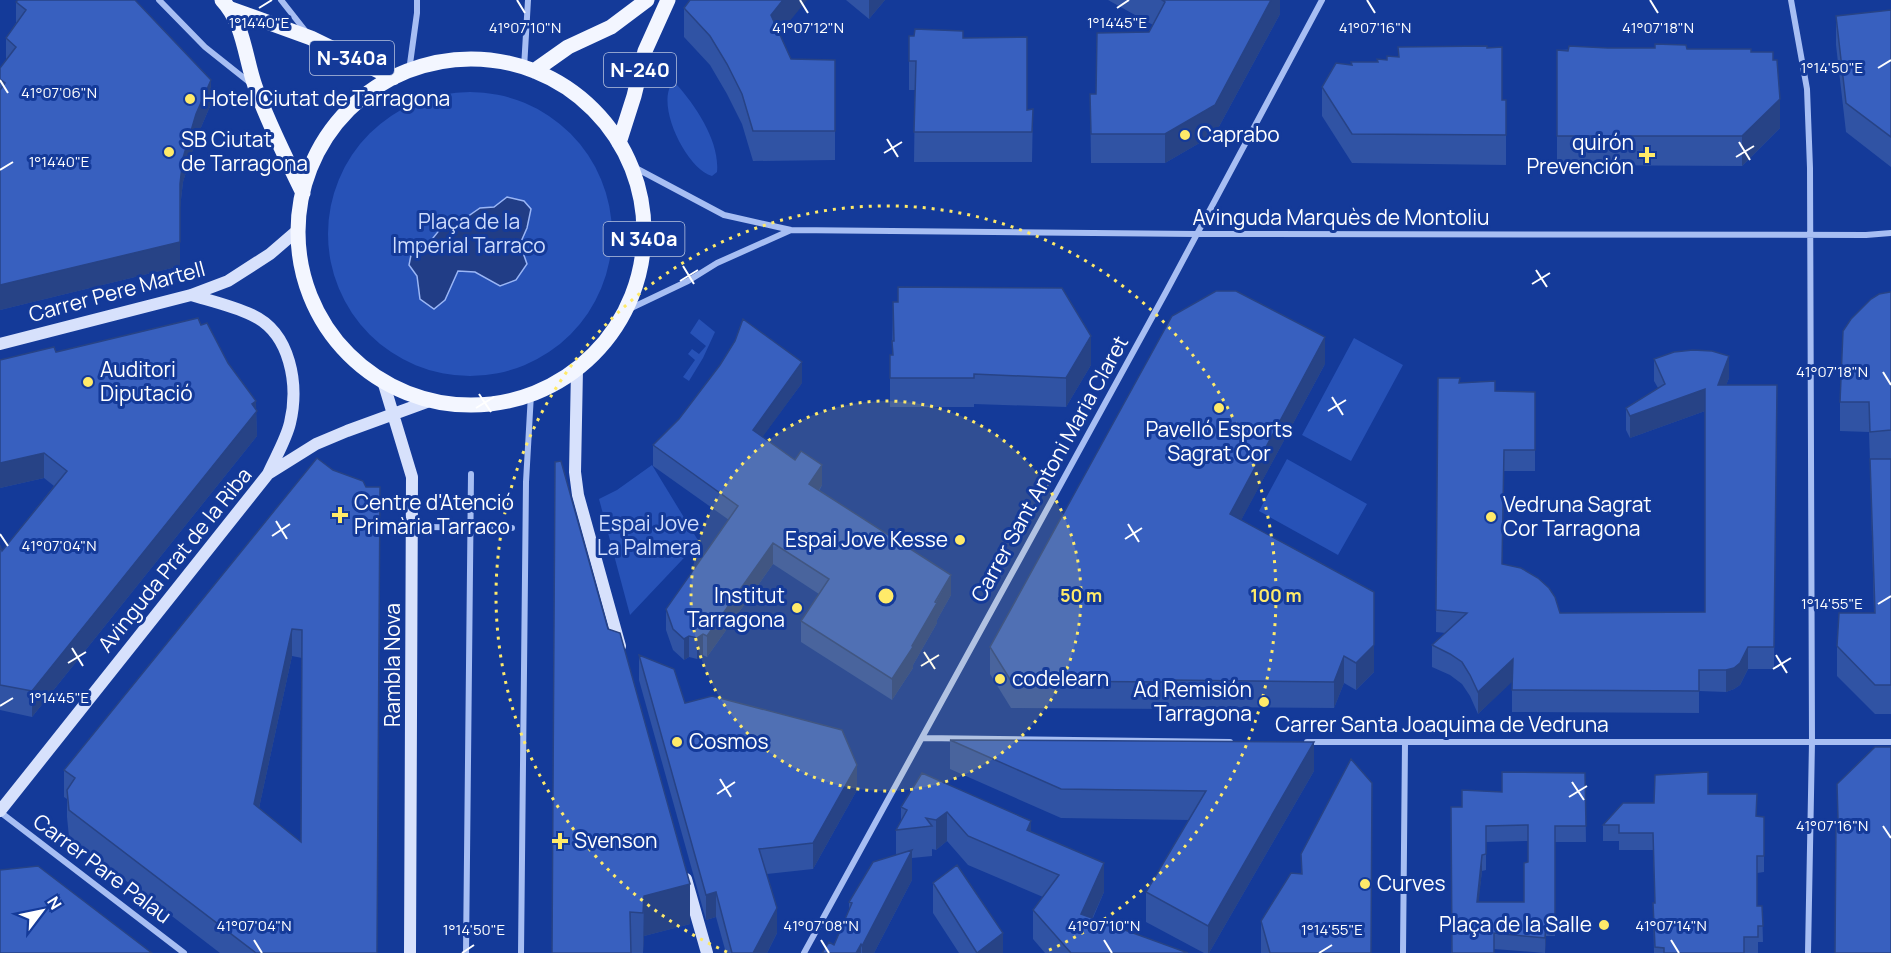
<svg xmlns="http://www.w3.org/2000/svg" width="1891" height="953" viewBox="0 0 1891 953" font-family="Manrope,sans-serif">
  <rect width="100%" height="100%" fill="#143a99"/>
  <path fill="#2752b7" d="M671,85H677C696,106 720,142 717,172L712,176C687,169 657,108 671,85Z
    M328 234a142 142 0 1 1 284 0a142 142 0 1 1-284 0Z
    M699,319L715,332L703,358L689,381L683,377L695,360L688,354L692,349L699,354L706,346L690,333Z
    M1354,338L1403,365L1351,461L1302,435Z
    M1287,459L1367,504L1338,555L1259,511Z
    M652,465L699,542L630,615L599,499L617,490Z"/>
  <path fill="#213d86" stroke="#9ab6f6" stroke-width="1.5" d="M507,197L524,201L531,209L527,228L520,244L527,264L516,280L500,286L475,272L458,271L445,300L434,309L420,299L417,276L409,265L412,250L429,243L450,217L464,219L480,208L494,207Z"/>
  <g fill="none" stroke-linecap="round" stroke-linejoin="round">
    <path stroke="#a7bef3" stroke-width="6" d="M159,0L205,47L249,82
      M281,0L307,33
      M1791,0L1807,89L1810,168L1812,742L1808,953
      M524,68L528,0
      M409,71L417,13V0
      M630,165L724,215L791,230L1196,234L1866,235L1891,233
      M625,311L688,281L717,263L791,230
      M425,527L512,528
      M922,738L1230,742
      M1307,742H1891
      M0,812L184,953
      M466,953L471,474
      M521,953L526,482L531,394
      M804,953L1166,292L1322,0
      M1403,953L1405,743"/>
    <path stroke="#d7e1fc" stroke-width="12" d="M191,295C211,301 233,306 252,315C291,333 299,385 290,423C286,440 275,458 268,474
      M0,344L191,295L228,281L270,254L299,229
      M577,369L575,472L578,495L620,646
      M383,381L412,477L410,953
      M0,811L268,474L316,444L347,431L432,400
      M686,879L707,953"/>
    <path stroke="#f3f6ff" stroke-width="15" d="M222,0C244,23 245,58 255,86C267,121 287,160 303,193
      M231,9L311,38L393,78
      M298 232a173 173 0 1 1 346 0a173 173 0 1 1-346 0Z
      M534,71L568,47L611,27L647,0
      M619,143L634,96L645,51L668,0"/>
  </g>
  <path fill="#3053a4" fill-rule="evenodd" d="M846,0H885L869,19Z
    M1108,0H1280V14L1215,134L1165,163H1091L1090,94H1096L1149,32L1153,25Z
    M16,2L211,104L196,139L183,182L180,208V266L0,310V68L6,61V38L16,23Z
    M684,8L779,34L791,59L835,60V160L753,161L742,124L727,94L710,65L684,37Z
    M1891,10V167L1846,132L1836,45V16Z
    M909,36L963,38L1027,110L1033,109L1032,162H914L915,90H909Z
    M1398,47L1502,100H1506V165L1352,163L1322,116V87L1351,65L1377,62L1398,57Z
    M1608,48L1687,49L1780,128L1742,166L1557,165V50Z
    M1891,292V714H1875L1837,676V646L1874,613L1870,462L1869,432L1840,431V402Z
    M893,302L1091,365L1066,407L974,404V407H890V355H892Z
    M201,325L228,363L256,410L257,436L32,717L0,710V545L2,551L54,486L44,478L0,488V360L56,352Z
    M1654,359L1729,378L1726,385H1777L1774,669H1748L1740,685L1734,689L1726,692L1699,691V713L1512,712V681L1478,714L1470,696L1462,684L1450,675L1432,667V645L1446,633L1436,632L1438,378L1495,391L1535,392V471H1504L1502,564L1560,613L1705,612V411L1630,438L1626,430V408L1658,388L1654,381Z
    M1325,364L1241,520L1374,672L1356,690L1344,683L1334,708L1172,707V709L1011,708L990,674V647Z
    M802,383L762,437L822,485L819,491L951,595L937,620V623L913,665V668L892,700L801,642V621L819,594L773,564L707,657L703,655L697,659L689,657L684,660L673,650L666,630V609L729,520L653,466V445Z
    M317,458L377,953H220L69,837L67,817V799L64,797V770ZM292,656L302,658L301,842L259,808Z
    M608,629L690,924L644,936L643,953H631Z
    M639,655L685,703L857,790L813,869L767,874L777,933L767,953H726L716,917L706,920L639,680Z
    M950,740L1314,771L1209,953H1204L1146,922V892L1189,820L1061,818L950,769Z
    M922,773L1031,832L1104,892L1093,918L1188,953H1045L1033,939V910L1043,897L968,865L947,841L936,850L932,849V856L912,858V880L874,953H822L834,945L849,910V902L896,855V830L901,820V807Z
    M1585,773L1586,842H1555V936H1546L1545,953L1494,949L1451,953L1462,807L1502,792ZM1528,841V862L1524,902H1478L1482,871L1486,870V842Z
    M1708,794L1757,817H1764V872L1757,873V906H1762L1763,942H1758V953H1654L1653,903H1655L1653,850H1619V841H1603V825L1654,803Z
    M1301,854L1371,953H1261V921L1301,874Z
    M933,883L1003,953H959L933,913Z"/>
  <path fill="#274386" d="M783,0H807L771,44V15Z
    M869,0H885L869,19Z
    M1271,0H1280V14L1215,134L1165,163V134Z
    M211,80V104L196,139L183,182L180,208V266L0,310V285L180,184L183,158L196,114Z
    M1780,99V128L1742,166V136Z
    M1091,336V365L1066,407V378Z
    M1325,337V364L1230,541V514Z
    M1729,356V378L1718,406V385Z
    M802,362V383L753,450V430Z
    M1705,389V411L1630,438V416Z
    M256,401L257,436L32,717V691L252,404Z
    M44,453V478L0,488V463Z
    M822,465V485L809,505V484Z
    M773,543V564L707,657V636Z
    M951,575V595L937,620V623L913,665V668L892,700V679L912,646Z
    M292,629V656L254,831V804Z
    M703,634V655L697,659V638Z
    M689,636V657L684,660V639Z
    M1374,645V672L1356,690V663Z
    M1748,647V669L1740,685L1734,689L1726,692V670Z
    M1344,656V683L1334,708V682Z
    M1513,659V681L1478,714V692Z
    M1314,742V771L1209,953H1208V926Z
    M857,765V790L813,869V843Z
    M947,812V841L936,850V820Z
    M1031,821V850L1027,830Z
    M912,850V880L874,953H862V946Z
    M1482,855V871L1477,918V902Z
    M1104,863V892L1081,943V914Z
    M690,884V924L644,936L643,953L644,896Z
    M716,892V917L706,920V895Z
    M777,908V933L767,953H753Z
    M1546,921V936L1545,953V938Z
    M1003,933V953H977Z
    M861,944V953H856Z"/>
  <path fill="#3860bf" stroke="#274386" stroke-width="1.5" fill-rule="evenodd" d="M18,0H135L211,80L196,114L183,158L180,184V242L0,285V90L5,83L0,79V68L16,47L6,38L26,10L16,2Z
    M690,0H783L771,15L791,59L835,60V131H753L742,94L727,64L710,36L684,8Z
    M1162,0H1271L1215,105L1165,134H1091L1090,94H1096L1097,33L1149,32L1165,2Z
    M1891,10V137L1846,103L1836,16Z
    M915,29L963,31V38L1027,37V110L1033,109L1032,132H914L916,61H909V36H914Z
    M1655,44L1686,45L1687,49H1751V52H1773V60H1777L1780,99L1742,136H1557V50L1568,51L1569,46L1608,48H1655Z
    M1487,46V48L1502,47V100H1506V135L1352,134L1322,87L1336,63L1352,65L1351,62H1378L1377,59L1387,60V56L1399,57L1398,47Z
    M898,287L1062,288L1091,336L1066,378L974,374V378H890V355H893L892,341H894L893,302H898Z
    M1216,291H1236L1325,337L1230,514L1374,592V645L1356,663L1344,656L1334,682L1169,680L1172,682L1011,681L990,647L1172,316Z
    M1890,292H1891V430L1870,432L1869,402H1840L1843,331L1851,319L1871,299L1879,294Z
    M198,318L201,325L207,323L228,363L256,401L252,404L257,411L32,691L0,685V545L2,551L67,471L44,453L0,463V360L54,347L56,352Z
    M743,319L802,362L753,430L795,460L801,451L822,465L809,484L951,575L935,602L937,603L912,646L913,647L892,679L801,621L829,579L773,543L707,636L703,634L697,638L689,636L684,639L673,629L666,609L738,506L653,445L679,419L720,365L735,341Z
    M1693,350L1712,351L1729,356L1718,385H1777L1774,647H1748L1740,663L1734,668L1726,670H1699V691L1512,690L1513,659L1478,692L1470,675L1462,662L1450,654L1432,645L1467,613L1436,610L1438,378H1460L1459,383L1495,381V391L1535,392V450H1504L1502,564L1521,568L1538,578L1549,588L1555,597L1560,613L1705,612V389L1630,416L1626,408L1665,384L1654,359L1674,352Z
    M317,458L333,470L363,481L366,487H380L377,953H256L69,810L67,790L75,778L64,770ZM292,629L302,630L301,842L254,804Z
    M1870,459H1891V685H1875L1837,646L1839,613H1875Z
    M561,461L608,629L620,633L690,884L644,896L643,913L630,912L631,953H552L555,462Z
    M639,655L674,669L685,703L712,696L842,730L857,765L813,843L759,849L777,908L753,953H732L716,892L706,895Z
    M950,740L1314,742L1208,926L1146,892L1206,791L1061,789Z
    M1875,747H1891V953H1835L1836,819H1838L1837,784Z
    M1351,759L1372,783L1371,953H1270L1261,921L1291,873L1302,874L1301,854Z
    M1502,772L1585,773L1586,826H1555V920L1546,921L1545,938L1494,933V953H1452L1451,807H1462V790L1502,792ZM1528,825V862L1524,863V902H1477L1482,855L1486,854V826Z
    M1708,772V794H1757L1756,816L1764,817V856H1757V906H1762L1763,926H1758V937H1744V953H1664V948L1655,947L1653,903H1655L1653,833H1619V825H1603L1623,803H1654L1655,775Z
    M922,773L1031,821L1027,830L1104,863L1081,914L1188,953H1071L1033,910L1059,875L968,836L947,812L936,820L926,818L932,826L896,830L907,810L901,807Z
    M912,850L862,946L861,944L856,953H822L829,942L834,945L852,903L849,902L873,862Z
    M957,865L1003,933L977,953L933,883Z
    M38,866L152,953H0V870Z"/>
  <path fill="none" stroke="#fff" stroke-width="2" d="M517,0L525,13M800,0L808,13M1367,0L1375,13M1650,0L1658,13M259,8L272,0M1117,8L1129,0M1878,68L1891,60M0,80L8,93M887,139L898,157M1739,142L1750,160M884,153L902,142M1736,157L1754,146M0,170L13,162M683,266L694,284M1536,270L1547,287M680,281L698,270M1532,284L1550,273M1883,372L1891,385M479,394L491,412M1332,397L1343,415M476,408L494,397M1328,411L1346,400M276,521L287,539M1128,524L1139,542M0,534L8,546M272,536L290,524M1125,539L1142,528M1878,604L1891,596M72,648L83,666M924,652L935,669M1776,655L1787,673M68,663L86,652M921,666L939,655M1773,669L1791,658M0,706L13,698M720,779L731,797M1572,782L1584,800M717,794L735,782M1569,797L1587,786M1883,826L1891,838M254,940L262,953M821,940L829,953M1104,940L1112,953M1671,940L1679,953M462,953L474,945M1319,953L1332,945"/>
  <circle cx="886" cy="596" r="195" fill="#ffea69" fill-opacity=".12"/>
  <g fill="none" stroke="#ffea69" stroke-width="3" stroke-dasharray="3 6">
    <circle cx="886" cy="596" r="195"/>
    <path d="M727 952A390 390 0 1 1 1045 952"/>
  </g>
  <g fill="#ffea69" stroke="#143a99" stroke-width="2">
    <circle cx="190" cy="99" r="6"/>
    <circle cx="1185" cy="135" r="6"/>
    <circle cx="169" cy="152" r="6"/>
    <path d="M1644 146h6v6h6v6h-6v6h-6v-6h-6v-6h6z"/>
    <circle cx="88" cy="382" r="6"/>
    <circle cx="1219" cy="408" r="6"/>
    <path d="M337 506h6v6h6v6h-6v6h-6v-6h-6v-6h6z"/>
    <circle cx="1491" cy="517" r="6"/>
    <circle cx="960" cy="540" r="6"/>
    <circle cx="797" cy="608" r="6"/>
    <circle cx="1000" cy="679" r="6"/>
    <circle cx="1264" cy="702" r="6"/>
    <circle cx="677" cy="742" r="6"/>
    <path d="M557 832h6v6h6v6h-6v6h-6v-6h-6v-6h6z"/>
    <circle cx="1365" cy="884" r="6"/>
    <circle cx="1604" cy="925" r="6"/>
  </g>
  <g text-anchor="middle" stroke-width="6" stroke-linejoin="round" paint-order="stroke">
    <g fill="#143a99" stroke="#b8c4e0" stroke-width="1.5">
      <rect x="310" y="41" width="84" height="34" rx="4.5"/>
      <rect x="604" y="53" width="72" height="34" rx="4.5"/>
      <rect x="603.5" y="222" width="81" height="34" rx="4.5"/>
    </g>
    <g font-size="20" font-weight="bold" fill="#fff">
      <text x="352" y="65">N-340a</text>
      <text x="640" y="77">N-240</text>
      <text x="644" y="246">N 340a</text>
    </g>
    <g font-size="21" fill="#fff" stroke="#143a99" text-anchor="start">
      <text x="202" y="106">Hotel Ciutat de Tarragona</text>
      <text x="1197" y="142">Caprabo</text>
      <text x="181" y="147">SB Ciutat<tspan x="181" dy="24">de Tarragona</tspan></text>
      <text x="1634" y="150" text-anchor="end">quirón<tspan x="1634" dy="24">Prevención</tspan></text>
      <text x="100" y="377">Auditori<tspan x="100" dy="24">Diputació</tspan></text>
      <text x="1219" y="437" text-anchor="middle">Pavelló Esports<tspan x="1219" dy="24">Sagrat Cor</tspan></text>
      <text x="354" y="510">Centre d'Atenció<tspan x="354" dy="24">Primària Tarraco</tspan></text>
      <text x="1503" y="512">Vedruna Sagrat<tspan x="1503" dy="24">Cor Tarragona</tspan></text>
      <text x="948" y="547" text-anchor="end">Espai Jove Kesse</text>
      <text x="785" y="603" text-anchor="end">Institut<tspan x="785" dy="24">Tarragona</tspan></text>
      <text x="1012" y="686">codelearn</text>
      <text x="1252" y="697" text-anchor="end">Ad Remisión<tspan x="1252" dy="24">Tarragona</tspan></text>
      <text x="689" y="749">Cosmos</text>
      <text x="574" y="848">Svenson</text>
      <text x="1377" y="891">Curves</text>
      <text x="1592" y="932" text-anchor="end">Plaça de la Salle</text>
    </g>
    <g font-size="21" fill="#fff" stroke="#143a99">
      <text x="1341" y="225">Avinguda Marquès de Montoliu</text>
      <text transform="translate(117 292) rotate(-15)" y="7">Carrer Pere Martell</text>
      <text transform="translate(1050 469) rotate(-61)" y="7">Carrer Sant Antoni Maria Claret</text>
      <text transform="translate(175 560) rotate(-51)" y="7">Avinguda Prat de la Riba</text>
      <text transform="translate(393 665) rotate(-90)" y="7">Rambla Nova</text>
      <text x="1442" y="732">Carrer Santa Joaquima de Vedruna</text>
      <text transform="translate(102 869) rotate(37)" y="7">Carrer Pare Palau</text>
    </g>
    <g font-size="21" fill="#cfddfd" stroke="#143a99">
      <text x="469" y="229">Plaça de la<tspan x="469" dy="24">Imperial Tarraco</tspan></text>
      <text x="649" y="531">Espai Jove<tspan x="649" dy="24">La Palmera</tspan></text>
    </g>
  </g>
  <g font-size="15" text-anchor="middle" fill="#fff" stroke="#143a99" stroke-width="6" stroke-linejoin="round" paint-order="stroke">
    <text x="259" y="28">1°14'40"E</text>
    <text x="1117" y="28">1°14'45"E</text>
    <text x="1658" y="33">41°07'18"N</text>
    <text x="525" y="33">41°07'10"N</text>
    <text x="808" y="33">41°07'12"N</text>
    <text x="1375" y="33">41°07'16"N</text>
    <text x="1832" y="73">1°14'50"E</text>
    <text x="59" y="98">41°07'06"N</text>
    <text x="59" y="167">1°14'40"E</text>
    <text x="1832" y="377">41°07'18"N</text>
    <text x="59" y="551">41°07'04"N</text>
    <text x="1832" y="609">1°14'55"E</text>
    <text x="59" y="703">1°14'45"E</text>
    <text x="1832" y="831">41°07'16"N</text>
    <text x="254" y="931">41°07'04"N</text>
    <text x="821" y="931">41°07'08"N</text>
    <text x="1104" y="931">41°07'10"N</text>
    <text x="1671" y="931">41°07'14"N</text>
    <text x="474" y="935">1°14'50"E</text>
    <text x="1332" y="935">1°14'55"E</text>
  </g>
  <circle cx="886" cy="596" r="9" fill="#ffea69" stroke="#143a99" stroke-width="3"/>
  <g font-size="18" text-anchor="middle" font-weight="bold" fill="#ffea69" stroke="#143a99" stroke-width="6" stroke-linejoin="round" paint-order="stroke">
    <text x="1081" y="602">50 m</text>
    <text x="1276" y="602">100 m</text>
  </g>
  <g transform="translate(42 911) rotate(58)" stroke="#143a99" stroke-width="4.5" paint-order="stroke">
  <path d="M0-4.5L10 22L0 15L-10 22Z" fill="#ffffff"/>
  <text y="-9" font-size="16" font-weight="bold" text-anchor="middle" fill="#ffffff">N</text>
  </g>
</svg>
